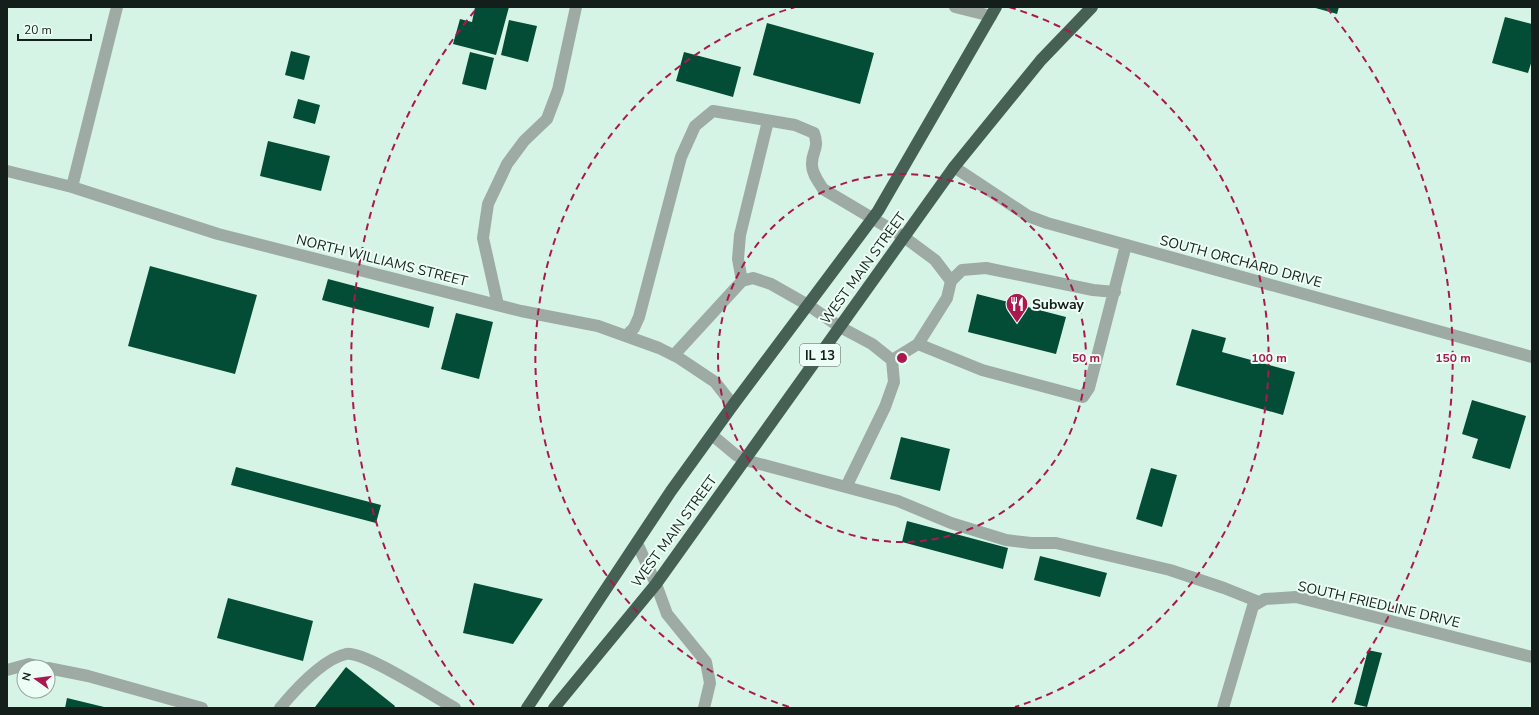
<svg xmlns="http://www.w3.org/2000/svg" width="1539" height="715" viewBox="0 0 1539 715" font-family="'Nunito Sans',sans-serif">
  <rect width="100%" height="100%" fill="#d6f4e6"/>
  <path fill="#034d36" d="M475,7H509L496,55L453,44L460,19L472,22Z
    M1312,7H1339L1337,14Z
    M1505,17L1532,24V60L1528,73L1492,63Z
    M509,20L537,26L528,62L501,55Z
    M767,23L874,53L860,104L753,75Z
    M291,51L310,56L304,80L285,75Z
    M470,52L494,58L486,90L462,84Z
    M684,52L741,67L733,97L676,81Z
    M298,99L320,105L315,124L293,118Z
    M268,141L330,156L321,191L260,176Z
    M150,266L257,295L235,374L128,346Z
    M328,279L434,307L429,328L322,300Z
    M977,294L1066,317L1056,354L968,332Z
    M456,313L493,322L479,379L441,369Z
    M1192,329L1226,338L1222,352L1295,372L1283,415L1176,385Z
    M1472,400L1526,416L1510,469L1472,458L1478,439L1462,434Z
    M901,437L950,449L940,491L890,479Z
    M236,467L381,505L376,523L231,485Z
    M1151,468L1177,475L1162,527L1136,519Z
    M907,521L1008,548L1003,569L902,542Z
    M1040,556L1107,573L1100,597L1034,580Z
    M474,583L543,599L513,644L463,633Z
    M228,598L313,621L303,661L217,638Z
    M1368,650L1382,653L1367,707L1354,704Z
    M346,667L395,706L394,708L315,707Z
    M67,698L104,707V708H65Z"/>
  <g fill="none" stroke-linecap="round" stroke-linejoin="round">
    <path stroke="#9eaaa4" stroke-width="12" d="M742,281L738,259L740,235L768,121
      M951,281L962,270L986,268L1093,290L1115,292
      M498,305L483,238L488,204L507,164L524,141L547,119L558,90L576,7
      M626,336L634,328L639,317L681,157L695,126L713,111L795,125L814,133C820,149 811,152 812,165C812,174 819,182 823,189L904,237L935,260L951,281L947,298L918,344L892,360
      M918,344L982,370L1083,397L1089,388L1126,245
      M674,355L742,281L753,278L771,284L808,305L840,327L872,344L892,360L894,382L885,407L846,487
      M712,435L736,455L745,460L898,501L951,523L1006,540L1031,543H1056L1170,570L1224,588L1259,602
      M48,668L88,676L202,708
      M7,670L29,664L42,667
      M280,708C295,690 323,659 346,654C363,650 436,698 455,708"/>
    <path stroke="#9eaaa4" stroke-width="12" d="M955,7L991,16
      M954,167L1028,216L1047,223L1532,357
      M7,171L72,187L218,234L521,311L598,326L659,348L679,358L715,382L733,405
      M72,187L117,7
      M637,543L656,584L667,614L706,662L710,683L704,708
      M1223,708L1253,606L1265,599L1296,597L1532,657"/>
    <path stroke="#466054" stroke-width="12" d="M527,708L671,491L733,405L878,211L996,7
      M554,708L656,584L954,167L1041,60L1092,7"/>
  </g>
  <g fill="none" stroke="#aa184e" stroke-width="2" stroke-dasharray="7 5">
    <circle cx="902" cy="358" r="184"/>
    <path d="M789 707A367 367 0 0 1 795 7M1009 7A367 367 0 0 1 1015 707"/>
    <path d="M474 705A551 551 0 0 1 477 8M1327 8A551 551 0 0 1 1330 705"/>
  </g>
  <defs>
    <g id="restaurant-pin" transform="scale(1.15)"><path d="M0 17L-7.5 6A9.5 9.5 0 1 1 7.5 6Z" fill="#aa184e" stroke="#ecfef5"/><path d="M-5-6h1v4h1v-4h1v4h1v-4h1v5L-1.5 .5V6h-2V.5L-5-1ZM5-6V6H3V1.5H1.5Q1.5-4 5-6Z" fill="#fff"/></g>
  </defs>
  <g fill-rule="evenodd">
    <use href="#restaurant-pin" x="1017" y="304"/>
  </g>
  <g text-anchor="middle" stroke-width="4" stroke-linejoin="round" paint-order="stroke">
    <rect fill="#ecfef5" stroke="#55615c" stroke-width="1" x="800" y="344" width="40" height="22" rx="3"/>
    <g font-size="13" font-weight="bold" fill="#141e1a">
      <text x="820" y="360">IL 13</text>
    </g>
    <g font-size="14" fill="#141e1a" stroke="#ecfef5">
      <text transform="translate(382 260) rotate(14)" y="5">NORTH WILLIAMS STREET</text>
      <text transform="translate(1241 261) rotate(15)" y="5">SOUTH ORCHARD DRIVE</text>
      <text transform="translate(863 268) rotate(-54)" y="5">WEST MAIN STREET</text>
      <text transform="translate(674 531) rotate(-54)" y="5">WEST MAIN STREET</text>
      <text transform="translate(1379 604) rotate(13)" y="5">SOUTH FRIEDLINE DRIVE</text>
    </g>
    <g font-size="14" font-weight="bold" fill="#141e1a" stroke="#ecfef5" text-anchor="start">
      <text x="1032" y="309">Subway</text>
    </g>
  </g>
  <circle cx="902" cy="358" r="6" fill="#aa184e" stroke="#ecfef5" stroke-width="2"/>
  <g font-size="12" text-anchor="middle" font-weight="bold" fill="#aa184e" stroke="#ecfef5" stroke-width="4" stroke-linejoin="round" paint-order="stroke">
    <text x="1086" y="362">50 m</text>
    <text x="1269" y="362">100 m</text>
    <text x="1453" y="362">150 m</text>
  </g>
  <rect width="1539" height="715" fill="none" stroke="#141e1a" stroke-width="16"/>
  <g transform="translate(36 679) rotate(284)"><circle r="19" fill="#ecfef5" stroke="#96a49d"/>
  <path d="M0-3L7 15L0 10L-7 15Z" fill="#aa184e"/>
  <text y="-6" font-size="11" font-weight="bold" text-anchor="middle" fill="#141e1a">N</text>
  </g>
  <path d="M18 34v6h73v-6" fill="none" stroke="#141e1a" stroke-width="2"/>
  <text x="24" y="34" font-size="12" fill="#141e1a" stroke="#ecfef5" stroke-width="3" paint-order="stroke">20 m</text>
</svg>
